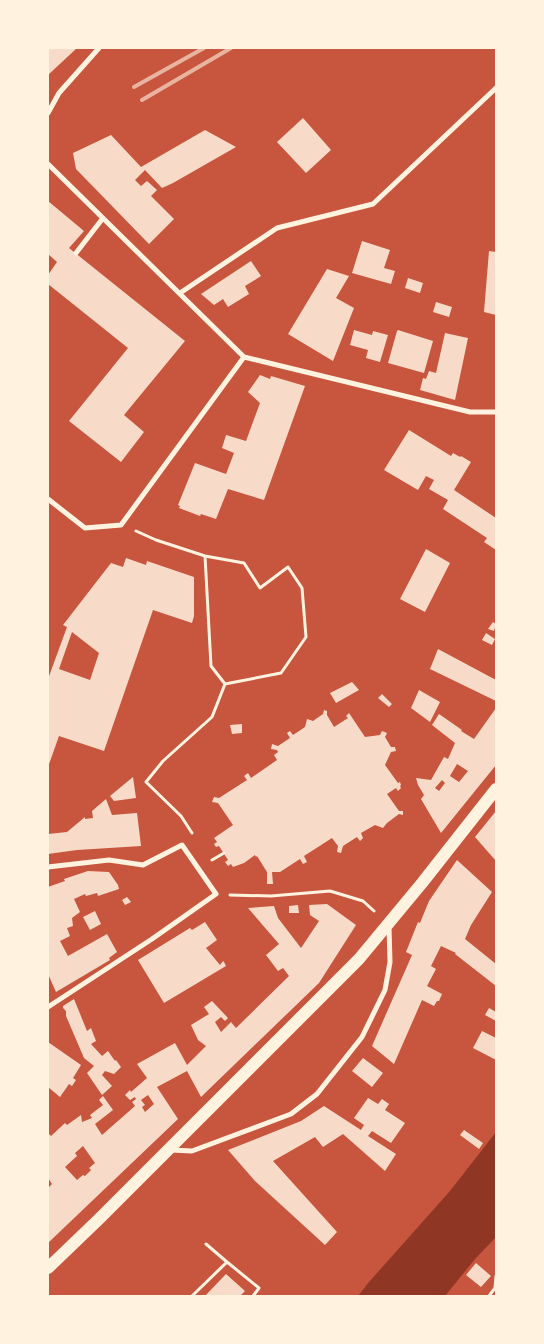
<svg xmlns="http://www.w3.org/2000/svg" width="544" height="1344" viewBox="0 0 544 1344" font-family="'Noto Sans',sans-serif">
  <rect width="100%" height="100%" fill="#c8553d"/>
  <path fill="#8f3625" d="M496,1132V1237L475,1259L445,1296H358L369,1282L450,1191Z"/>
  <path fill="#f7dbc8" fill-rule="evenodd" d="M50,48H77L48,75V49Z
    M303,118L331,150L306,173L277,142Z
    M205,130L236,147L173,183L162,188L145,170L135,180L141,186L147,181L157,190L151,196L174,219L149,244L76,169L73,153L111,135L141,167Z
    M48,201L84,231L69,248L185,341L124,415L144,432L121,462L69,421L128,348L48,284V275L57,262L48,254Z
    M362,241L390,250L384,268L395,271L391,284L352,273Z
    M489,251L496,252V315L484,312Z
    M251,261L261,276L245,286L249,294L228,307L223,299L214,305L201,294Z
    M327,269L349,276L336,298L354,308L333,361L288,334Z
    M408,278L423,283L420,293L405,288Z
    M436,302L452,307L449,317L433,312Z
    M354,330L372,335L373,331L388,335L380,362L366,358L368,350L350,345Z
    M398,330L433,341L424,373L388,363L397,331Z
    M445,333L468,338L455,400L420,390L423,378L426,379L429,371L436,373Z
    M260,375L270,379L271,376L305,386L264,500L228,489L216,519L201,514L200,516L179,508L180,506L178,505L195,463L226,474L234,453L222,448L226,435L246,441L260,403L248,392Z
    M409,430L451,456L453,453L460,457L461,456L471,462L454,490L496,518V550L484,542L487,538L443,509L448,500L429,489L434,480L426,476L418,490L384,470Z
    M426,549L450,563L425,612L400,599Z
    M126,558L146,565L147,561L194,577V616L192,623L153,610L104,751L59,736L48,767V679L67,627L63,625L111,563L123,567ZM72,632L99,653L90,680L59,669Z
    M493,622L496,624L494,631L488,629Z
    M486,633L495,639L492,645L482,640Z
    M438,649L496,680V701L430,669Z
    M352,682L359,690L336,703L330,693Z
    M419,690L440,702L430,722L411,708Z
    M382,694L392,704L389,707L378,698Z
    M496,708V765L441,833L421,799L424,795L418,785L416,778L431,780L444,757L448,759L455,743L432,725L439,714L462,730L461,731L474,739ZM457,764L468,771L459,782L450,776ZM442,780L445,783L439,791L435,788Z
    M324,710L327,711V715L334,727L348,718L346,716L349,713L365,737L380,735L382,731L387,733L385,737L391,747H395L396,751L391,752L385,765L398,783L400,782L401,785L400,786L401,788L398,791L396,788L387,794L399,811H403V815L399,814L387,823L383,828L375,825L361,833L363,838L360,841L357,837L343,846L341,853L337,852L338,846L332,838L304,856L307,862L303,864L300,859L280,872H272L273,884H267V872L257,856L256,857L255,855L244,863L233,867L231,864L228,866L225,862L228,860L219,846L216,847L214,844L217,842L214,838L233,825L218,803L212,802L214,797L219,798L247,780L244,776L248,773L251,778L277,760L274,755L278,752L277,750L271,749L272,744L278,746L290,738L287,733L290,731L293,735L305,727L307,719L313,721L323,714Z
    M242,724V733L232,734L230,725Z
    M133,777L136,798L114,801L110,796Z
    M106,799L112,815L137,813L141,846L77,850L48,854V834L67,832L85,817V819L93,818L92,811Z
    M496,811V861L475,837Z
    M457,860L492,892L471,925L465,939L496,964V986L455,954L456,953L441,946L431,966L436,969L427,986L442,994L439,1001H437L434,1006L422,1000L394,1064L372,1046L412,955L406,952L418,922L420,923L429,901Z
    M88,871L109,872L118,885L119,889L98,896L97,893L86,896L85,894L74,899L80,912L72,918L73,926L67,928L70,936L60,941L68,956L107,934L117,952L109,958L110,960L56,992L48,974V887L65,881L64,879Z
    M127,897L131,902L125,905L122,900Z
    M327,904L356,925L319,983L201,1097L187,1071L157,1087L178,1119L48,1243V1188L52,1184L48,1178V1133L51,1136L65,1123L67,1125L81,1115L82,1122L92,1118L90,1115L103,1105L99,1100L103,1096L113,1110L95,1124L102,1135L135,1106L132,1102L136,1099L135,1097L130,1100L125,1095L130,1090L131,1092L147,1078L137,1064L175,1043L187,1065L206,1046L198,1040L191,1025L209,1014L204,1007L212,1001L228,1018L225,1021L221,1017L215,1022L221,1032L231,1022L236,1028L289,976L283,968L278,971L266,955L279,944L248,908L274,906L278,918L301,948L319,921L310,915L309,905ZM148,1095L154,1104L145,1112L142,1107L145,1105L141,1100ZM83,1146L95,1163L89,1168L91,1170L85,1176L83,1175L77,1180L65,1167L77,1156L75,1153Z
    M298,905L299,913H289V906Z
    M95,911L101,924L90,930L83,917Z
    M205,922L217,940L206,948L220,965L223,961L224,962L226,966L164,1003L138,960L190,928L192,930Z
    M74,999L87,1031L91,1028L96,1041L91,1044L102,1056L108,1051L115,1061L116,1060L121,1067L114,1074L105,1071L102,1075L112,1086L102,1095L87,1073L94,1066L84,1058L66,1016V1011L63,1008V1006Z
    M489,1008L496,1012V1021L485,1015Z
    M482,1031L496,1038V1060L473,1048Z
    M48,1042L81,1065L73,1078L76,1080L72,1086L69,1084L60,1097L48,1087Z
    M363,1058L383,1073L372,1087L352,1071Z
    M368,1098L378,1104L382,1099L389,1104L385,1110L405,1123L391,1143L372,1131L368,1136L396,1154L385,1171L343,1134L323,1147L315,1137L273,1161L337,1232L325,1245L255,1181L228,1150L301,1121L324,1106L361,1130L364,1125L354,1118Z
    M464,1130L483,1143L479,1149L460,1135Z
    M476,1263L491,1276L481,1287L466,1275Z
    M226,1274L245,1291L240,1296H205Z"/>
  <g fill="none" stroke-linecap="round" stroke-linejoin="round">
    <path stroke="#fff3e0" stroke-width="3" d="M136,531L156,540L205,556L244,563L260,588L288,567L302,588L306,637L281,673L225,684
      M205,556L211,666L225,684
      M192,833L181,816L146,782L163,761L212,717L225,684
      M212,860L224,853
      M230,895L271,896L330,891L363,901L374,911
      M206,1244L227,1262L259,1288L253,1296
      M192,1296L227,1262
      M489,1296L495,1288L496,1276"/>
    <path stroke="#fff3e0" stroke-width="5" d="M48,113L59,93L99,48
      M48,164L244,357L470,412H496
      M76,253L103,218
      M180,293L277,228L373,204L496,88
      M48,499L85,528L121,525L244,357
      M48,867L109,860L143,865L182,845L216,894L152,939L48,1007
      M171,1150L192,1151L291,1114L317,1094L362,1037L385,990L390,962L389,927"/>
    <path stroke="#fff3e0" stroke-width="12" d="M48,1268L99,1219L359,959L422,883L496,789"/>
    <path stroke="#e9b49f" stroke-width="4" d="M134,87L204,48
      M142,100L231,48"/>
  </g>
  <rect width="544" height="1344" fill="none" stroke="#fff3e0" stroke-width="98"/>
</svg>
